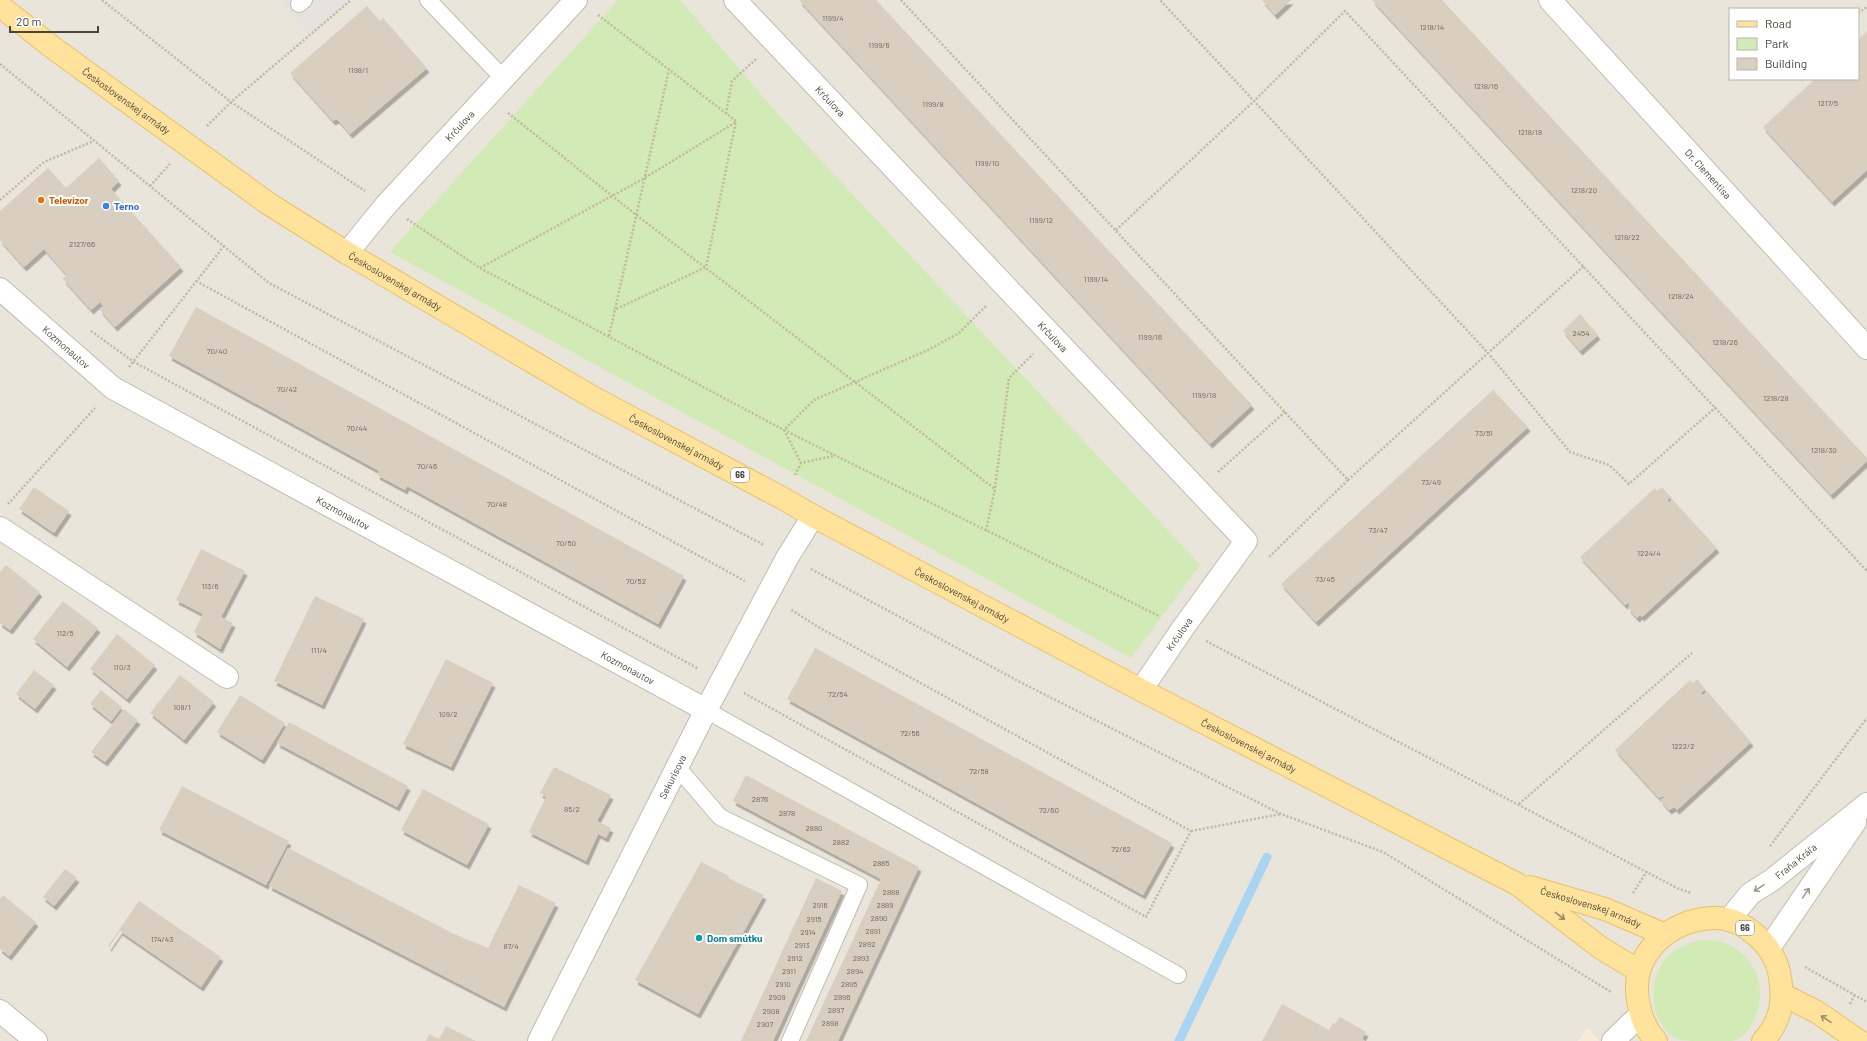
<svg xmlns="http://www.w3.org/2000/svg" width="1867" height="1041" viewBox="0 0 1867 1041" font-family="Barlow,sans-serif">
  <defs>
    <filter id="shadow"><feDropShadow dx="2.5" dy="4.5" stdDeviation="0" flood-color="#0004"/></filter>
  </defs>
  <rect width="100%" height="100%" fill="#f6f3ec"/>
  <path fill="#eae5da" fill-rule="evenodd" d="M0,0H1867V1041H1599L1588,1028L1578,1041H0ZM1730,9H1858V79H1730Z"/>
  <path fill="#f7ead8" d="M1587,1028H1588L1599,1041H1578Z"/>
  <path fill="#d2eab5" d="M618,0H680L784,121L1200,565L1131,658L390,252Z
    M1699,940C1710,940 1721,940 1731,946C1752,957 1764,981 1759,1004C1757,1017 1747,1039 1732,1041C1722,1041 1711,1041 1701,1041C1694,1041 1684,1041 1677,1039C1648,1022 1646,978 1669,955C1677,947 1688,944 1699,940Z"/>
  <path fill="#e5e3e0" d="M280,0H351L309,37Z"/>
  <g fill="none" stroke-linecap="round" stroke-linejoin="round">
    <path stroke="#a9d4f2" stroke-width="9" d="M1179,1041L1267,857"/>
  </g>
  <path fill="#d8cfc1" filter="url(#shadow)" d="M799,0H876L1252,405L1210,444Z
    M1262,0H1291L1275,15Z
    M1372,0H1442L1867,458V461L1831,495Z
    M367,6L380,21L383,18L427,68L350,134L337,119L333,121L290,73Z
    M1867,31V170L1832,202L1763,127L1815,79H1858V40Z
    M99,158L119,181L111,189L181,267L115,327L100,310L104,307L100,302L91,310L63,279L67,275L44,249L24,267L0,240V211L48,168L66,188Z
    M196,307L684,576L658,624L407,486L405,490L377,475L379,471L169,356Z
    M1580,314L1598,335L1580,351L1563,331Z
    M1493,390L1528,427L1316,622L1281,584Z
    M34,487L69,511L54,533L19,509Z
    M1662,487L1671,497L1667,500L1669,503L1672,499L1717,548L1642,617L1640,615L1637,618L1628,608L1630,604L1628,603L1625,605L1580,557L1655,488L1657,491Z
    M201,549L245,571L221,617L233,623L220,649L194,632L203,614L176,600Z
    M6,565L40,592L10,630L0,623V572Z
    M315,596L364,619L322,705L274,681Z
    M63,601L98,628L67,667L33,639Z
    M117,634L155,665L127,699L90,669Z
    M815,648L1172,843L1143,895L787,699Z
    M446,659L493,683L451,767L403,744Z
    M34,670L54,685L35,709L16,694Z
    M180,675L214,702L184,740L150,713Z
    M1697,679L1705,689L1701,693L1703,695L1707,691L1751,742L1677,810L1674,807L1669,810L1660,800L1665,797L1663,796L1659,798L1615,750L1690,680L1693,683Z
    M101,690L122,707L111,721L90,704Z
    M240,695L285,723L262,760L217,732Z
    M124,709L138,720L105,762L91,752Z
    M289,722L408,786L397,807L277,743Z
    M554,767L611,795L597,821L611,828L606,838L598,834L586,861L529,832L546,797L540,793Z
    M746,775L919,867L838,1041H806L881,879L733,801Z
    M182,786L289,841L266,885L159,830Z
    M423,789L489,824L467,865L401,830Z
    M288,848L454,934L488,948L519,885L556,903L504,1007L269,886Z
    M701,862L729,876L728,878L764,895L698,1014L635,980Z
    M65,869L77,878L54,906L43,897Z
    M816,878L842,891L799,984L773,1041H741Z
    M3,895L36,922L9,956L0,949V899Z
    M139,901L221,957L201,987L120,931L109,947L108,946Z
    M1282,1004L1329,1030L1333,1023L1335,1024L1340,1017L1366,1032L1362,1039L1365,1041H1262Z
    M446,1026L476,1041H426L429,1034L439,1039Z"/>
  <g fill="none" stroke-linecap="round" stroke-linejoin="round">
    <g stroke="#c2bbae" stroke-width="18">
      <path id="lane" d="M428,0L503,78
        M299,4L304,0
        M706,710L1178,975
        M678,768L720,817L859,885L790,1041"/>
    </g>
    <g stroke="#c2bbae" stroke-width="24">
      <g id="street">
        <path id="s1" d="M735,0L1246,541L1183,628L1141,690"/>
        <path id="s2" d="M1550,0L1867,348"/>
        <path id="s3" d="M347,253L386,205L576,0"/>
        <path id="s4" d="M0,289L113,388L706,710"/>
        <path d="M0,528L227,677"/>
        <path id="s5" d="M1729,920L1750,894L1772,880L1867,804"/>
        <path d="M1769,948L1855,822"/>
        <path d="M0,1011L36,1041"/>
        <path id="s6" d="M539,1041L706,710L787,558L813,516"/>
        <path d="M1613,1041L1640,1015"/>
      </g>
    </g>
    <g stroke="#e6c16a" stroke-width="24">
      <g id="primary">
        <path id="s7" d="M0,6L56,50L269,204L347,253L594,398L784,499L813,516L1141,690L1517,884L1601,948L1639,971"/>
        <path id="s8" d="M1530,887L1605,909L1663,934"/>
        <path d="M1783,995L1817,1012L1859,1041"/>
        <path d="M1656,1041C1645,1029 1641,1016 1638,1001C1630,954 1669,920 1712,918C1744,916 1776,947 1780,977C1784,1002 1781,1021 1763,1041"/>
      </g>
    </g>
    <path stroke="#c4b79f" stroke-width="2.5" stroke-dasharray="2 2" stroke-linecap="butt" d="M102,0L231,102L365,191
      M901,0L1348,480L1268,558
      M1858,13L1867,7
      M598,15L736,121L706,267L614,310
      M0,64L269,283L764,545
      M508,113L635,214L995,489L986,531
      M726,114L732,81L756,59
      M207,126L231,102L351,0
      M150,186L170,164
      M0,200L44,162L94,141
      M407,219L480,268L784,430L1159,616
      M1116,230L1254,101L1160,0
      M480,268L643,179L736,122
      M196,281L745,581
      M91,331L134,362L699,669
      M609,336L669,70
      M129,367L224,246
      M1716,407L1629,484L1609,465L1570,452L1488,353L1254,101L1345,11L1867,571
      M833,456L801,463L784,430L814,400L928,350L959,333L987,305
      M1218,472L1285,412
      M795,475L801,463
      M1348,480L1584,266
      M995,488L1009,378L1033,354
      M8,504L95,408
      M811,569L1020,682L1281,814L1383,852L1611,992
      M1206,641L1677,888L1691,893
      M744,693L1146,917L1191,831L818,627L790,609
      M1519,804L1692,653
      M1191,831L1281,814
      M1770,846L1867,718
      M1633,893L1647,871
      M1805,967L1867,1002
      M1850,1004L1854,996"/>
    <use href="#lane" stroke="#fff" stroke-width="16"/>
    <use href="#street" stroke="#fff" stroke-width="22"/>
    <use href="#primary" stroke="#ffe39c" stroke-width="22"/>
  </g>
  <defs><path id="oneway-shaft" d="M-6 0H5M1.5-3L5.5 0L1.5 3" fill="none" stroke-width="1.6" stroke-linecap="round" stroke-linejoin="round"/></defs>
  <g stroke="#9c9892">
    <use href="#oneway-shaft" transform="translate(1759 888) rotate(146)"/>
    <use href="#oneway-shaft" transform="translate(1806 893) rotate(-55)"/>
  </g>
  <g stroke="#9c8c66">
    <use href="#oneway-shaft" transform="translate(1560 916) rotate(37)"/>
    <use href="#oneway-shaft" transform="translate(1826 1019) rotate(-146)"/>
  </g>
  <circle fill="#e8710a" stroke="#fff" stroke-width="1.5" cx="41" cy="200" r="4"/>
  <circle fill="#3f7fe0" stroke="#fff" stroke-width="1.5" cx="106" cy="206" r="4"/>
  <circle fill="#0f9aa8" stroke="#fff" stroke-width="1.5" cx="699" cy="938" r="4"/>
  <g text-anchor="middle" stroke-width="4" stroke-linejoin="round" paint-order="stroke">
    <g font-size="8" fill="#6e675b">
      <text x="833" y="21">1199/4</text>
      <text x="1432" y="30">1218/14</text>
      <text x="879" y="48">1199/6</text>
      <text x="358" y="73">1198/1</text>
      <text x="1486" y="89">1218/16</text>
      <text x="1828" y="106">1217/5</text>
      <text x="933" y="107">1199/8</text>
      <text x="1530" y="135">1218/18</text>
      <text x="987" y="166">1199/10</text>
      <text x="1584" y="193">1218/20</text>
      <text x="1041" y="223">1199/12</text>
      <text x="1627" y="240">1218/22</text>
      <text x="82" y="247">2127/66</text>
      <text x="1096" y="282">1199/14</text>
      <text x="1681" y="299">1218/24</text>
      <text x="1581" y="336">2454</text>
      <text x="1150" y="340">1199/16</text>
      <text x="1725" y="345">1218/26</text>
      <text x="217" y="354">70/40</text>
      <text x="287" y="392">70/42</text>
      <text x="1204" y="398">1199/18</text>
      <text x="1776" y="401">1218/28</text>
      <text x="357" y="431">70/44</text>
      <text x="1484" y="436">73/51</text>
      <text x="1824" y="453">1218/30</text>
      <text x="427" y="469">70/46</text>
      <text x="1431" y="485">73/49</text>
      <text x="497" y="507">70/48</text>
      <text x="1378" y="533">73/47</text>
      <text x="566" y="546">70/50</text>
      <text x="1649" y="556">1224/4</text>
      <text x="1325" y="582">73/45</text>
      <text x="636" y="584">70/52</text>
      <text x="210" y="589">113/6</text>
      <text x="65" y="636">112/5</text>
      <text x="319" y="653">111/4</text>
      <text x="122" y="670">110/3</text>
      <text x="838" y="697">72/54</text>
      <text x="182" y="710">108/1</text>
      <text x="448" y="717">109/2</text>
      <text x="910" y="736">72/56</text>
      <text x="1683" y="749">1222/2</text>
      <text x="979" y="774">72/58</text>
      <text x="760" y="802">2876</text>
      <text x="572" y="812">85/2</text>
      <text x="1049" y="813">72/60</text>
      <text x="787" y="816">2878</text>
      <text x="814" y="831">2880</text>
      <text x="841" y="845">2882</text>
      <text x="1121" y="852">72/62</text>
      <text x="881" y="866">2885</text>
      <text x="891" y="895">2888</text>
      <text x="820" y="908">2916</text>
      <text x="885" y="908">2889</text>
      <text x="879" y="921">2890</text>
      <text x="814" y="922">2915</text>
      <text x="873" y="934">2891</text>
      <text x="808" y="935">2914</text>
      <text x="162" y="942">174/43</text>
      <text x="867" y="947">2892</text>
      <text x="802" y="948">2913</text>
      <text x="511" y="949">87/4</text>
      <text x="795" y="961">2912</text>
      <text x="861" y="961">2893</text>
      <text x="789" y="974">2911</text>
      <text x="855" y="974">2894</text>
      <text x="783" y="987">2910</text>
      <text x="849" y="987">2895</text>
      <text x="777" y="1000">2909</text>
      <text x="842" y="1000">2896</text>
      <text x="836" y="1013">2897</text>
      <text x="771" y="1014">2908</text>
      <text x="830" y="1026">2898</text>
      <text x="765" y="1027">2907</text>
    </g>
    <g fill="#fff" stroke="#817c74" stroke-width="1">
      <rect x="731" y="468" width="18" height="14" rx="3"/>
      <rect x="1736" y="921" width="18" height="14" rx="3"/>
    </g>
    <g font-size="9" font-weight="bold" fill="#4b4439">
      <text x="740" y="478">66</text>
      <text x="1745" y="931">66</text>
    </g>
    <g font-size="10" fill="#4b4439" stroke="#fff">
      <text dy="4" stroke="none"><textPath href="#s7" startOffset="158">Československej armády</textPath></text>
      <text dy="4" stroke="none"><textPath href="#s1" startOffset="139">Krčulova</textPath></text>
      <text dy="4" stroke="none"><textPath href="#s3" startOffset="170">Krčulova</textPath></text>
      <text dy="4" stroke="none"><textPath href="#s2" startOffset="235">Dr. Clementisa</textPath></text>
      <text dy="4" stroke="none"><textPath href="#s7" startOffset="482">Československej armády</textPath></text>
      <text dy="4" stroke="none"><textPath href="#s1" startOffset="463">Krčulova</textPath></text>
      <text dy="4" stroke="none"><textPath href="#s4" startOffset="88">Kozmonautov</textPath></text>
      <text dy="4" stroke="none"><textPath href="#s7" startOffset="806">Československej armády</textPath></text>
      <text dy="4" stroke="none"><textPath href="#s4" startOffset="412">Kozmonautov</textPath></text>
      <text dy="4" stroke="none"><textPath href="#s7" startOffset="1130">Československej armády</textPath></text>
      <text transform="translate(1179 634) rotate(-55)" y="4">Krčulova</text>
      <text dy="4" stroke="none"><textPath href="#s4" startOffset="736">Kozmonautov</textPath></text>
      <text dy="4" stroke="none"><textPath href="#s7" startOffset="1454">Československej armády</textPath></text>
      <text dy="4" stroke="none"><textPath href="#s6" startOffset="296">Sekurisova</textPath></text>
      <text dy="4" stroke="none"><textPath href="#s5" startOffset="90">Fraňa Kráľa</textPath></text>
      <text dy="4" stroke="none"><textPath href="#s8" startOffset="64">Československej armády</textPath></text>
    </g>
    <g font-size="10" font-weight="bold" fill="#c56008" stroke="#fff" text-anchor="start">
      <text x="49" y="204">Televízor</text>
    </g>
    <g font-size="10" font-weight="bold" fill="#366cbe" stroke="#fff" text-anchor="start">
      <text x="114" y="210">Terno</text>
    </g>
    <g font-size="10" font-weight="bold" fill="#0d838f" stroke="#fff" text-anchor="start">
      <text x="707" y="942">Dom smútku</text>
    </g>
  </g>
  <rect x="1729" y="8" width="130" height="72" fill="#ffffff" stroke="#b7b4b0"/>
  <rect x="1737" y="21" width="20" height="6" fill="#ffe39c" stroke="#b7b4b0"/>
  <text x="1765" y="28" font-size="12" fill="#4b4439">Road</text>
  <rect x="1737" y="38" width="20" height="12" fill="#d2eab5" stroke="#b7b4b0"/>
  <text x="1765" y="48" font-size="12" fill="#4b4439">Park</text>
  <rect x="1737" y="58" width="20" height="12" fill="#d8cfc1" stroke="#b7b4b0"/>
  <text x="1765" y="68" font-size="12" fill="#4b4439">Building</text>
  <path d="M10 26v6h88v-6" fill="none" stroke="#4b4439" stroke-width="2"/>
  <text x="16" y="26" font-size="12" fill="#4b4439" stroke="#ffffff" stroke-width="3" paint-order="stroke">20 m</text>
</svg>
